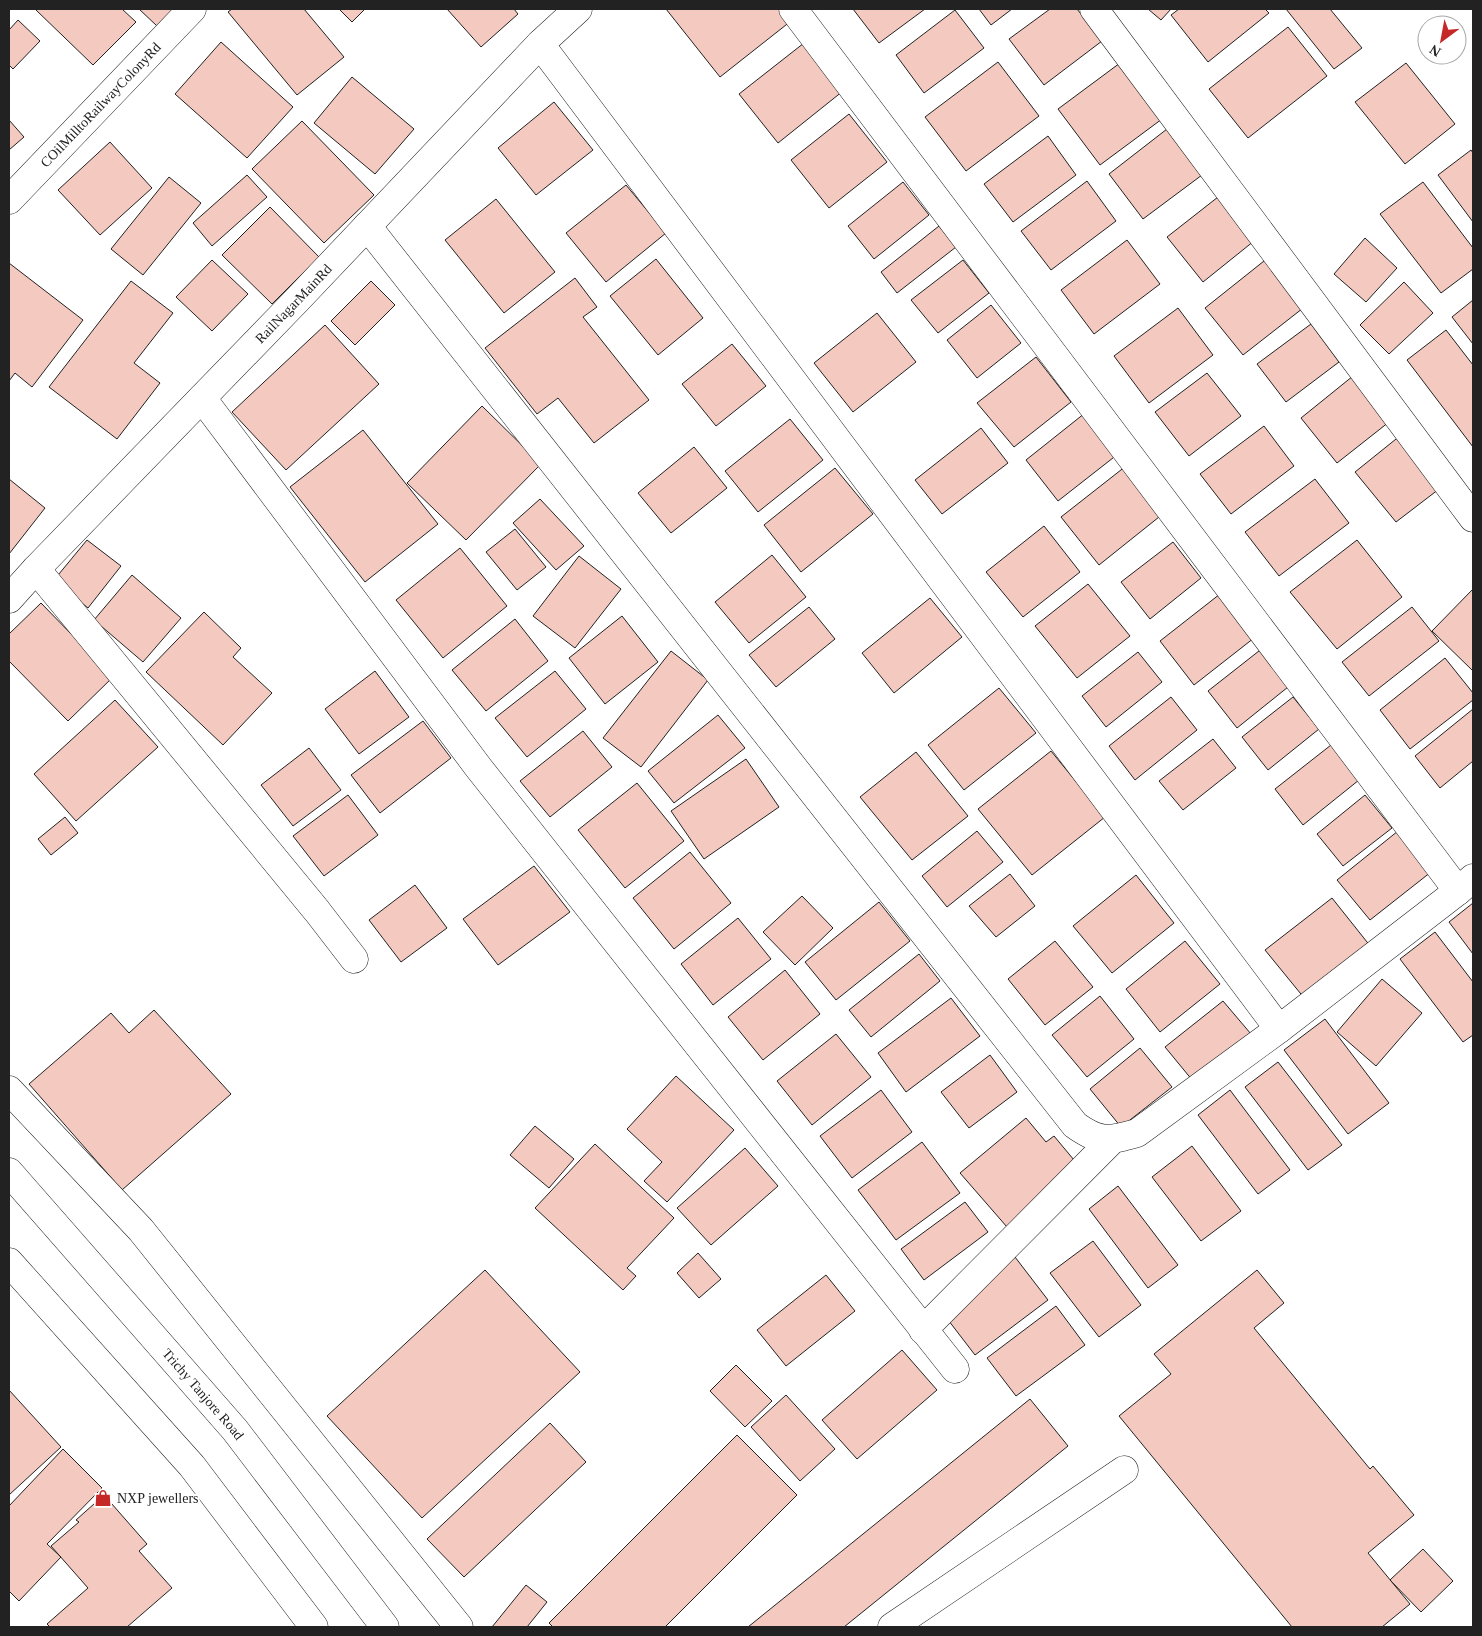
<svg xmlns="http://www.w3.org/2000/svg" width="1482" height="1636" viewBox="0 0 1482 1636" font-family="'Times New Roman',serif">
  <rect width="100%" height="100%" fill="#fff"/>
  <path fill="#f3c9c0" stroke="#222" d="M37,9H122L136,22L93,65L36,10Z
    M139,9H174L157,26Z
    M232,9H304L344,57L297,95L228,12Z
    M339,9H365L352,22Z
    M447,9H514L518,14L481,47Z
    M666,9H782L791,21L720,77Z
    M853,9H925L879,43Z
    M979,9H1012L991,25Z
    M1050,9H1077L1102,41L1044,85L1009,39Z
    M1148,9H1171L1161,20Z
    M1179,9H1265L1269,13L1208,62L1171,15Z
    M1286,9H1330L1362,48L1334,69Z
    M955,10L984,48L924,93L896,55Z
    M18,20L40,41L13,69L9,65V30Z
    M1288,27L1327,76L1248,138L1209,89Z
    M221,42L293,107L247,158L175,94Z
    M804,43L843,91L778,143L739,94Z
    M998,62L1039,116L966,171L925,117Z
    M1120,63L1162,119L1100,165L1058,109Z
    M1406,63L1455,124L1405,164L1355,102Z
    M352,77L414,129L375,174L314,123Z
    M554,102L593,150L536,195L498,148Z
    M849,114L887,162L829,208L791,160Z
    M9,120L24,137L9,150Z
    M302,121L374,195L324,243L252,169Z
    M1167,129L1202,175L1143,219L1109,174Z
    M1048,136L1076,175L1013,222L984,184Z
    M110,142L152,188L100,235L58,190Z
    M1471,150L1473,153V222L1438,175Z
    M247,175L267,197L212,246L193,223Z
    M169,177L201,203L143,275L111,249Z
    M1087,181L1116,221L1051,270L1021,231Z
    M903,182L929,215L874,259L848,226Z
    M1423,182L1473,248V269L1441,293L1380,214Z
    M626,185L666,233L606,282L566,233Z
    M1218,197L1254,241L1203,282L1167,237Z
    M496,199L555,272L504,313L445,240Z
    M270,207L319,257L272,304L222,255Z
    M939,226L956,247L897,293L881,272Z
    M1365,238L1397,268L1366,302L1334,274Z
    M1127,240L1160,284L1094,334L1061,290Z
    M1269,257L1307,305L1243,355L1205,308Z
    M656,259L703,318L658,355L610,296Z
    M212,260L248,294L212,331L176,297Z
    M963,260L989,293L938,333L911,300Z
    M9,263L83,320L32,387L15,373L9,381Z
    M575,278L597,307L583,317L649,400L594,443L558,398L537,414L485,348Z
    M131,281L173,313L134,363L160,383L117,439L49,387Z
    M371,281L395,305L355,345L331,321Z
    M1404,282L1433,313L1389,354L1360,325Z
    M1473,300V344L1452,317Z
    M991,305L1021,343L977,378L947,340Z
    M1178,308L1213,355L1149,403L1114,356Z
    M877,313L916,362L853,412L814,363Z
    M1311,324L1339,362L1286,402L1257,364Z
    M325,325L379,384L286,470L232,412Z
    M1446,330L1473,365V447L1407,360Z
    M732,344L766,386L716,426L682,384Z
    M1036,357L1071,402L1014,447L977,403Z
    M1207,373L1241,416L1189,456L1155,412Z
    M1353,376L1389,422L1337,463L1301,418Z
    M482,406L541,464L466,540L407,483Z
    M1085,413L1118,454L1058,501L1026,460Z
    M790,419L823,460L758,512L725,471Z
    M1264,426L1294,466L1231,514L1200,474Z
    M981,428L1008,463L942,514L915,480Z
    M363,430L438,524L365,582L290,487Z
    M1401,435L1443,486L1396,522L1355,472Z
    M694,447L727,488L671,533L638,493Z
    M1126,466L1164,513L1099,565L1061,517Z
    M835,468L873,514L801,572L764,525Z
    M9,479L45,508L9,554Z
    M1315,479L1349,523L1279,576L1245,532Z
    M540,499L584,546L556,570L513,523Z
    M1044,526L1080,572L1023,617L986,572Z
    M515,529L546,567L517,590L486,552Z
    M87,540L121,566L88,608L54,580Z
    M1357,540L1402,597L1337,649L1290,592Z
    M1173,542L1201,578L1150,619L1121,582Z
    M460,548L507,606L443,658L396,600Z
    M772,555L806,597L749,643L715,602Z
    M579,556L621,589L575,648L533,616Z
    M132,575L181,618L143,662L94,620Z
    M1088,584L1130,636L1077,678L1035,626Z
    M1473,589V671L1432,631Z
    M1220,594L1254,638L1194,685L1160,641Z
    M930,598L962,637L894,693L862,653Z
    M41,603L113,677L68,721L9,661V634Z
    M809,607L835,639L776,687L749,655Z
    M1412,607L1439,641L1369,696L1342,662Z
    M204,612L241,648L233,657L272,693L223,745L146,672Z
    M622,616L658,662L605,704L569,658Z
    M515,619L548,661L486,711L452,670Z
    M1264,647L1293,683L1237,728L1208,691Z
    M671,651L708,680L641,767L603,738Z
    M1138,652L1162,682L1106,727L1082,696Z
    M1445,658L1473,693V700L1410,749L1380,710Z
    M375,671L409,717L359,754L325,709Z
    M555,671L586,709L527,757L495,718Z
    M999,688L1036,733L964,790L928,745Z
    M1171,697L1197,730L1135,780L1109,746Z
    M1293,697L1319,729L1268,770L1242,737Z
    M115,700L158,747L76,821L34,774Z
    M1473,709V761L1440,788L1415,756Z
    M718,715L745,748L674,803L648,771Z
    M423,721L451,758L380,813L351,775Z
    M583,731L612,767L550,817L520,781Z
    M1213,739L1236,768L1183,810L1159,781Z
    M1331,745L1359,780L1303,825L1275,789Z
    M309,748L341,790L293,826L261,785Z
    M1051,751L1105,817L1032,875L978,809Z
    M916,752L968,816L912,860L860,797Z
    M746,759L779,807L704,859L671,811Z
    M637,783L684,841L625,888L578,830Z
    M348,795L378,835L324,876L293,836Z
    M1365,795L1392,828L1343,866L1317,834Z
    M65,817L78,833L51,855L38,839Z
    M977,831L1003,862L947,907L922,876Z
    M1398,831L1431,872L1370,920L1337,880Z
    M690,852L731,903L674,949L633,898Z
    M534,866L570,912L498,965L463,919Z
    M1010,874L1035,906L996,937L969,906Z
    M1136,875L1174,923L1112,973L1073,926Z
    M415,885L447,928L401,962L369,920Z
    M802,896L833,928L795,965L763,932Z
    M1332,898L1371,947L1305,999L1265,950Z
    M879,902L910,941L836,1000L805,962Z
    M1473,903V954L1449,922Z
    M738,918L771,959L713,1005L681,964Z
    M1435,932L1473,982V1035L1463,1042L1400,959Z
    M1055,941L1093,987L1045,1025L1008,979Z
    M1185,941L1220,984L1160,1032L1126,989Z
    M919,954L940,981L871,1037L849,1010Z
    M785,970L820,1014L763,1060L728,1017Z
    M1382,979L1422,1013L1376,1066L1337,1032Z
    M1100,996L1134,1039L1087,1077L1052,1035Z
    M951,998L980,1036L906,1092L878,1053Z
    M1223,1001L1251,1034L1193,1081L1165,1047Z
    M154,1010L231,1094L122,1190L29,1084L111,1013L129,1033Z
    M1325,1019L1389,1103L1348,1134L1284,1050Z
    M836,1034L871,1077L812,1125L777,1081Z
    M1140,1048L1172,1087L1121,1127L1090,1089Z
    M990,1055L1017,1092L969,1128L941,1092Z
    M1278,1062L1342,1145L1308,1170L1245,1087Z
    M676,1076L734,1130L667,1202L644,1181L662,1162L627,1129Z
    M881,1090L912,1132L852,1178L820,1136Z
    M1230,1090L1290,1170L1258,1194L1198,1115Z
    M1026,1118L1046,1142L1054,1136L1079,1166L1007,1227L960,1173Z
    M535,1126L574,1159L549,1188L510,1155Z
    M922,1142L960,1193L896,1240L858,1190Z
    M595,1144L674,1218L627,1268L636,1276L623,1290L535,1208Z
    M1192,1146L1241,1211L1201,1241L1152,1177Z
    M745,1148L778,1186L711,1245L677,1208Z
    M1118,1186L1178,1265L1148,1288L1089,1209Z
    M965,1202L988,1232L924,1280L901,1249Z
    M1093,1241L1141,1305L1099,1337L1050,1273Z
    M698,1253L721,1279L699,1298L677,1273Z
    M1015,1257L1048,1300L975,1355L942,1312Z
    M485,1270L580,1372L422,1518L327,1416Z
    M1257,1270L1284,1303L1254,1328L1370,1469L1373,1466L1414,1515L1368,1553L1410,1604L1382,1627H1292L1119,1416L1171,1374L1154,1354Z
    M826,1275L855,1311L786,1366L757,1330Z
    M1056,1306L1085,1345L1016,1396L987,1358Z
    M902,1350L937,1390L857,1459L822,1420Z
    M736,1365L772,1401L745,1427L710,1391Z
    M9,1390L61,1447L9,1495Z
    M786,1395L835,1449L800,1481L751,1427Z
    M1030,1399L1068,1446L844,1627H748Z
    M550,1423L586,1462L464,1577L427,1539Z
    M737,1435L797,1495L665,1627H553L549,1623Z
    M63,1449L102,1488L47,1544L61,1557L19,1601L9,1591V1506Z
    M104,1495L147,1544L139,1551L172,1588L127,1627H50L47,1624L88,1588L51,1546L79,1522L76,1520Z
    M1423,1549L1453,1581L1421,1612L1390,1580Z
    M526,1585L547,1602L527,1627H492Z"/>
  <g fill="none" stroke-linecap="round" stroke-linejoin="round">
    <g stroke="#222" stroke-width="29">
      <g id="street">
        <path d="M793,9L1458,891L1473,878"/>
        <path d="M1094,9L1473,518"/>
        <path d="M540,44L1279,1029"/>
        <path id="s1" d="M9,200L192,9"/>
        <path d="M367,226L1075,1125C1100,1143 1109,1141 1137,1133L1279,1029L1458,891"/>
        <path d="M202,398L478,767L955,1369"/>
        <path d="M36,569L317,911L354,959"/>
        <path id="s2" d="M9,599L36,569L297,300L540,44L578,9"/>
        <path d="M9,1090L141,1230L459,1627"/>
        <path d="M923,1330L1113,1139"/>
        <path d="M892,1627L1124,1470"/>
      </g>
    </g>
    <g stroke="#222" stroke-width="29">
      <g id="highway">
        <path id="s3" d="M9,1172L235,1430L385,1627"/>
        <path d="M9,1262L192,1466L314,1627"/>
      </g>
    </g>
    <use href="#street" stroke="#fff" stroke-width="28"/>
    <use href="#highway" stroke="#fff" stroke-width="28"/>
  </g>
  <defs>
    <g id="shop-bare" transform="scale(1.35)"><path d="M-5-2.5h2.3a2.7 3.5 0 0 1 5.4 0H5L5.5 6h-11ZM-1.5-2.5h3a1.5 2.3 0 0 0-3 0Z" fill="#c62828" stroke="#fff" stroke-width="2.5" paint-order="stroke"/></g>
  </defs>
  <g fill-rule="evenodd">
    <use href="#shop-bare" x="103" y="1498"/>
  </g>
  <g text-anchor="middle" stroke-width="4" stroke-linejoin="round" paint-order="stroke">
    <g font-size="14" fill="#222" stroke="#fff">
      <text dy="5" stroke="none"><textPath href="#s1" startOffset="132">COilMilltoRailwayColonyRd</textPath></text>
      <text dy="5" stroke="none"><textPath href="#s2" startOffset="410">RailNagarMainRd</textPath></text>
      <text dy="5" stroke="none"><textPath href="#s3" startOffset="295">Trichy Tanjore Road</textPath></text>
    </g>
    <g font-size="14" fill="#222" stroke="#fff" text-anchor="start">
      <text x="117" y="1503">NXP jewellers</text>
    </g>
  </g>
  <rect width="1482" height="1636" fill="none" stroke="#222222" stroke-width="20"/>
  <g transform="translate(1442 40) rotate(212)"><circle r="24" fill="#ffffff" stroke="#a7a7a7"/>
  <path d="M0-4L9 19L0 12L-9 19Z" fill="#c62828"/>
  <text y="-8" font-size="14" font-weight="bold" text-anchor="middle" fill="#222222">N</text>
  </g>
</svg>
